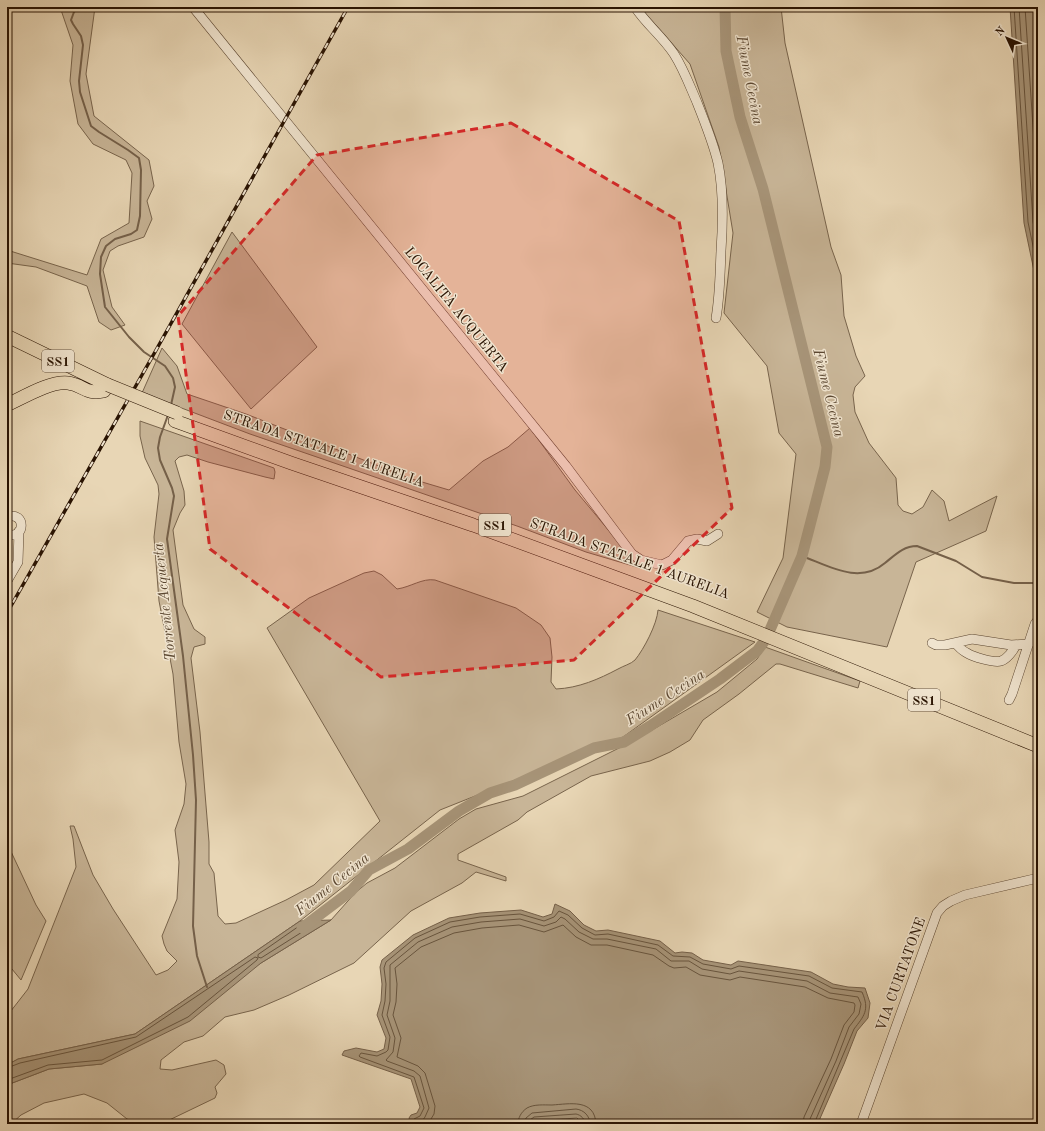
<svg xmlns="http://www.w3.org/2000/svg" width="1045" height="1131" viewBox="0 0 1045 1131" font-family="'Old Standard TT',serif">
  <rect width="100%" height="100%" fill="#e8d6b5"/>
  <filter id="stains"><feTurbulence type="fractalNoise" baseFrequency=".005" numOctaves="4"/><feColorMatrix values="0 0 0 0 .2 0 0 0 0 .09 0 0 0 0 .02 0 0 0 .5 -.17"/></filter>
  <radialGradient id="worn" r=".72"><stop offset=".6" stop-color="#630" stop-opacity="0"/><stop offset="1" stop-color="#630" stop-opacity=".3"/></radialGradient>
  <path fill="#c8b597" stroke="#78644c" d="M60,7H95L86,74L94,116L149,160L154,186L147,201L152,219L144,237L118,246L110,251L103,270L112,307L125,325L111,330L99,322L87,286L36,267L7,263V250L87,275L101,239L129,223L132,173L126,160L93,144L78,124L70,81L73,45Z
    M640,7H781L785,43L831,247L841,275L844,316L856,356L865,376L855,387L853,395L855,412L869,443L896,478L898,505L903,511L912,514L923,507L932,490L944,501L949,521L997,496L986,531L916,562L887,647L787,627L757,612L783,558L796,454L779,433L767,366L724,313L733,233L719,147L690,64Z
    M232,232L317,347L251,409L182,324Z
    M162,348L177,366L187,394L246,414L412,479L449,490L483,461L508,447L530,428L575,490L640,568L586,552L517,526L250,434L142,393Z
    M140,421L274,468L275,472L274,479L265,477L208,462L187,455L179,457L175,461L184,491L185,505L180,513L173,530L183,605L194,629L205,637V644L194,647L191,658L200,732L209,842V864L214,873L218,916L225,924L236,923L286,900L314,885L380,821L267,628L309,598L364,573L374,571L382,575L397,589C411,587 422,578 435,580L516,608L541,625L550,638L552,657L551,682L556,689C579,688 599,679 618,669C623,666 631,664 635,660C644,649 657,624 658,610L755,642L623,737L440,810L300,921L135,1034L18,1059L7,1065V1016L28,989L76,867L73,839L70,826H74L93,875L113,909L156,975L168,970L177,961L167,951L164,944L162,936L177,899L179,862L175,830L184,804L186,784L179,742L173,674L159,601L154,537L159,494L158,485L145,458L140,436Z
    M765,647L860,681L858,688L780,664H776L739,694L703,720L690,740L670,752L650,761L591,776L527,812L518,820L458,854V860L506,877V881L476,872L462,883L411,911L354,963L289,995L254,1010L225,1017L203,1036L184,1042L161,1060L160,1069L172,1070L216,1060L224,1065L226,1074L215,1087L217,1093L215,1098L161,1124H139L127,1119L107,1103L84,1094L44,1103L21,1115L11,1124H7V1085L49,1069L102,1064L261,963L331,920L355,893L367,883L395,868L459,819L476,809L523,796L635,740L717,692L757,659Z
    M7,843L36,905L46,921L21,980L7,963Z"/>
  <path fill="#a79478" stroke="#756049" d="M1010,7H1038V290L1024,223Z
    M555,904L570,911L584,925L596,931L608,930L660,941L675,953L682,952L692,953L703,960L731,965L738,961L811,972L833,984L848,987L865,988L870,1003L868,1018L857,1031L844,1064L818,1123L583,1124L577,1118L534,1121L532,1124H411L409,1118L411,1115L417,1113L420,1107L411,1079L342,1055L344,1051L356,1048L377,1052L384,1049L386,1038L377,1015L381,1001L382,984L380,967L382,960L413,935L449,918L480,913L521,910L543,917L552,914Z
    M331,920L261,963L190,1021L102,1064L49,1069L7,1085V1065L18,1059L135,1034L300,921Z"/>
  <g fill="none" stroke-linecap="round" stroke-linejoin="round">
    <path stroke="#68543d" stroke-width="1" d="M1014,7L1028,222L1038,270
      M1019,7L1033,222L1038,245
      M1025,7L1038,202
      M301,925H309L310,927L261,958L258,957V955Z
      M7,1068L20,1063L136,1037L255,957L258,958L257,960L188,1017L102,1060L48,1065L7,1080
      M415,1124L414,1119L420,1116L424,1108L414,1077L360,1057L359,1056L361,1053L377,1056L386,1052L388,1050L390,1037L382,1015L385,1001L386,984L384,968L386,962L415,938L450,922L480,917L520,914L544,921L554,917L559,911L568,915L582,928L595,935L608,934L658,945L673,956L690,957L703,964L731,969L739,966L809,976L832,988L862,992C870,1010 864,1016 854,1029L814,1124
      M420,1124L425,1117L429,1108L420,1076L414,1071L387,1061L386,1060L393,1052L395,1038L387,1015L390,1001V965L418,942L452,927L481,922L520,919L544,926L556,922L561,917L565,919L579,932L593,939H607L656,949L671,961H689L702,969L730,974L739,971L807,981L830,993L858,997L861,1004L859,1014L849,1027L836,1061L810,1119L809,1124
      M428,1124L434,1114L435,1106L425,1073L418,1066L397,1057L401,1038L393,1015L396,1002L397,984L395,968L421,947L454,933L482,928L519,925L544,932L563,925L576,937L591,945H607L653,955L669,966L674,968L686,967L700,975L730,980L740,977L805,987L828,998L854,1003L855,1005L854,1012L844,1025L831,1059L804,1117L803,1124
      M518,1124C518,1118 521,1112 527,1108C534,1104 544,1105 552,1105C569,1104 595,1098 596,1124
      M524,1124L526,1118L532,1113L576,1109C584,1110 590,1116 590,1124
      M529,1124L530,1120L534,1117L576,1114C581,1115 585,1119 585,1124"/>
    <path stroke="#756049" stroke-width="2" d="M80,7L74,12L71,20L73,24L81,36L83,45L79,81L80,92L91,126L99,132L128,150L139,158L141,170L140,216L137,230L131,234L115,239L106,246L101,257L100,274L105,307L129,337L144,352L165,366L173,378L175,387L171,405
      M168,415L160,437L158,448L160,460L172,488L174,496L167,539L183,656L193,755L196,800L193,926L197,956L207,987
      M802,556C829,566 859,585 885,563C895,555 903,546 917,546L956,561L982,577L1014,583H1038"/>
    <path stroke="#a79478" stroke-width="11" d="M302,928L351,891L369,870L408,849L459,811L490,793L515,785L594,748L624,742L650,726L720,679L757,651L766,639L802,556L825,467L827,447L763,189L740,117L726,51L725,7"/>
    <g stroke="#59442f" stroke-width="10">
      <path id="minor" d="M193,7L566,466L632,554L641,560L662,565L672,560L688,541L697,539L707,541L718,534
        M635,7C646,24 662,36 674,54C683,68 689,84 696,100C704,120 713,142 718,163C724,192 723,222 721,251C720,273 720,295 716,318
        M7,517C26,510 26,541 7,534
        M7,581L18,562L19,531
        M932,643L936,645H945L972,639L1011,645L1029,644
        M955,643C959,647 962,651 967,653C973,657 994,663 1001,661C1007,659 1013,651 1016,645
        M1009,700L1012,694L1035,624L1038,620
        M861,1124L937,913L943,906L951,901L965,895L1038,878"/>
    </g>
    <g stroke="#291302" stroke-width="14">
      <path id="highway" d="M7,336L108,385
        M7,405C24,397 50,381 68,383C84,385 85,395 104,391
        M175,421L291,463L473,525L693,606L1038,746"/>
    </g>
    <use href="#minor" stroke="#f0e4cf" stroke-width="9"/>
    <use href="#highway" stroke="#e8d6b5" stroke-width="13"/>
    <g stroke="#291302" stroke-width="3.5">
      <path id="rail" d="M7,613L155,352L348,7"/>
    </g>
    <use href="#rail" stroke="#f0e4cf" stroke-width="2" stroke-dasharray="6" stroke-linecap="butt"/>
    <g stroke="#291302" stroke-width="14" stroke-linecap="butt">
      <path id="highway-bridge" d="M108,385L177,413"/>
    </g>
    <use href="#highway-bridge" stroke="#e8d6b5" stroke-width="13"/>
  </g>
  <path fill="#d62828" fill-opacity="0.2" stroke="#d62828" stroke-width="3" stroke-dasharray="8 5" stroke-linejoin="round" d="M511,123L679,221L732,508L574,660L381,677L210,549L178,316L317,155Z"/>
  <g text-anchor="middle" stroke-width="3" stroke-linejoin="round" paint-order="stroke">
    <g fill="#f0e4cf" stroke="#655240" stroke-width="1">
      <rect x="42" y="350" width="32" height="22" rx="3"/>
      <rect x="479" y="514" width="32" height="22" rx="3"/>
      <rect x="908" y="689" width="32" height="22" rx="3"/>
    </g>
    <g font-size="13" font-weight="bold" fill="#291302">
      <text x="58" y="366">SS1</text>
      <text x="495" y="530">SS1</text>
      <text x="924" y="705">SS1</text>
    </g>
    <g font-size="14" fill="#291302" stroke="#f0e4cf">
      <text transform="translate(457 309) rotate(51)" y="5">LOCALITÀ ACQUERTA</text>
      <text transform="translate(324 448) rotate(19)" y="5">STRADA STATALE 1 AURELIA</text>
      <text transform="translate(630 558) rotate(20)" y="5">STRADA STATALE 1 AURELIA</text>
      <text transform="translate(900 974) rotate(-70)" y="5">VIA CURTATONE</text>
    </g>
    <g font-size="15" font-style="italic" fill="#5b4731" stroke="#f0e4cf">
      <text transform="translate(750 80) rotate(79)" y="5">Fiume Cecina</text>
      <text transform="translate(829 393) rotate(76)" y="5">Fiume Cecina</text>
      <text transform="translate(164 602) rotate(-96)" y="5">Torrente Acquerta</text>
      <text transform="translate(665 697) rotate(-33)" y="5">Fiume Cecina</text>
      <text transform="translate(332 884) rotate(-39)" y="5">Fiume Cecina</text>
    </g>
  </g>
  <rect width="1045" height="1131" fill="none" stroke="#e8d6b5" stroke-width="24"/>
  <rect x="8" y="8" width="1029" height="1115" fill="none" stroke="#291302" stroke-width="2"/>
  <rect x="12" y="12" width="1021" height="1107" fill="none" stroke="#291302"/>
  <g transform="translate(1007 38) rotate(314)" stroke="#f0e4cf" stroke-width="3" paint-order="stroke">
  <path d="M0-3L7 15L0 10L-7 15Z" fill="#291302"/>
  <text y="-6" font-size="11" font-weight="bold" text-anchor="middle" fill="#291302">N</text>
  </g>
  <rect width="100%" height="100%" filter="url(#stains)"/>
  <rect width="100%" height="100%" fill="url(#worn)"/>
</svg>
